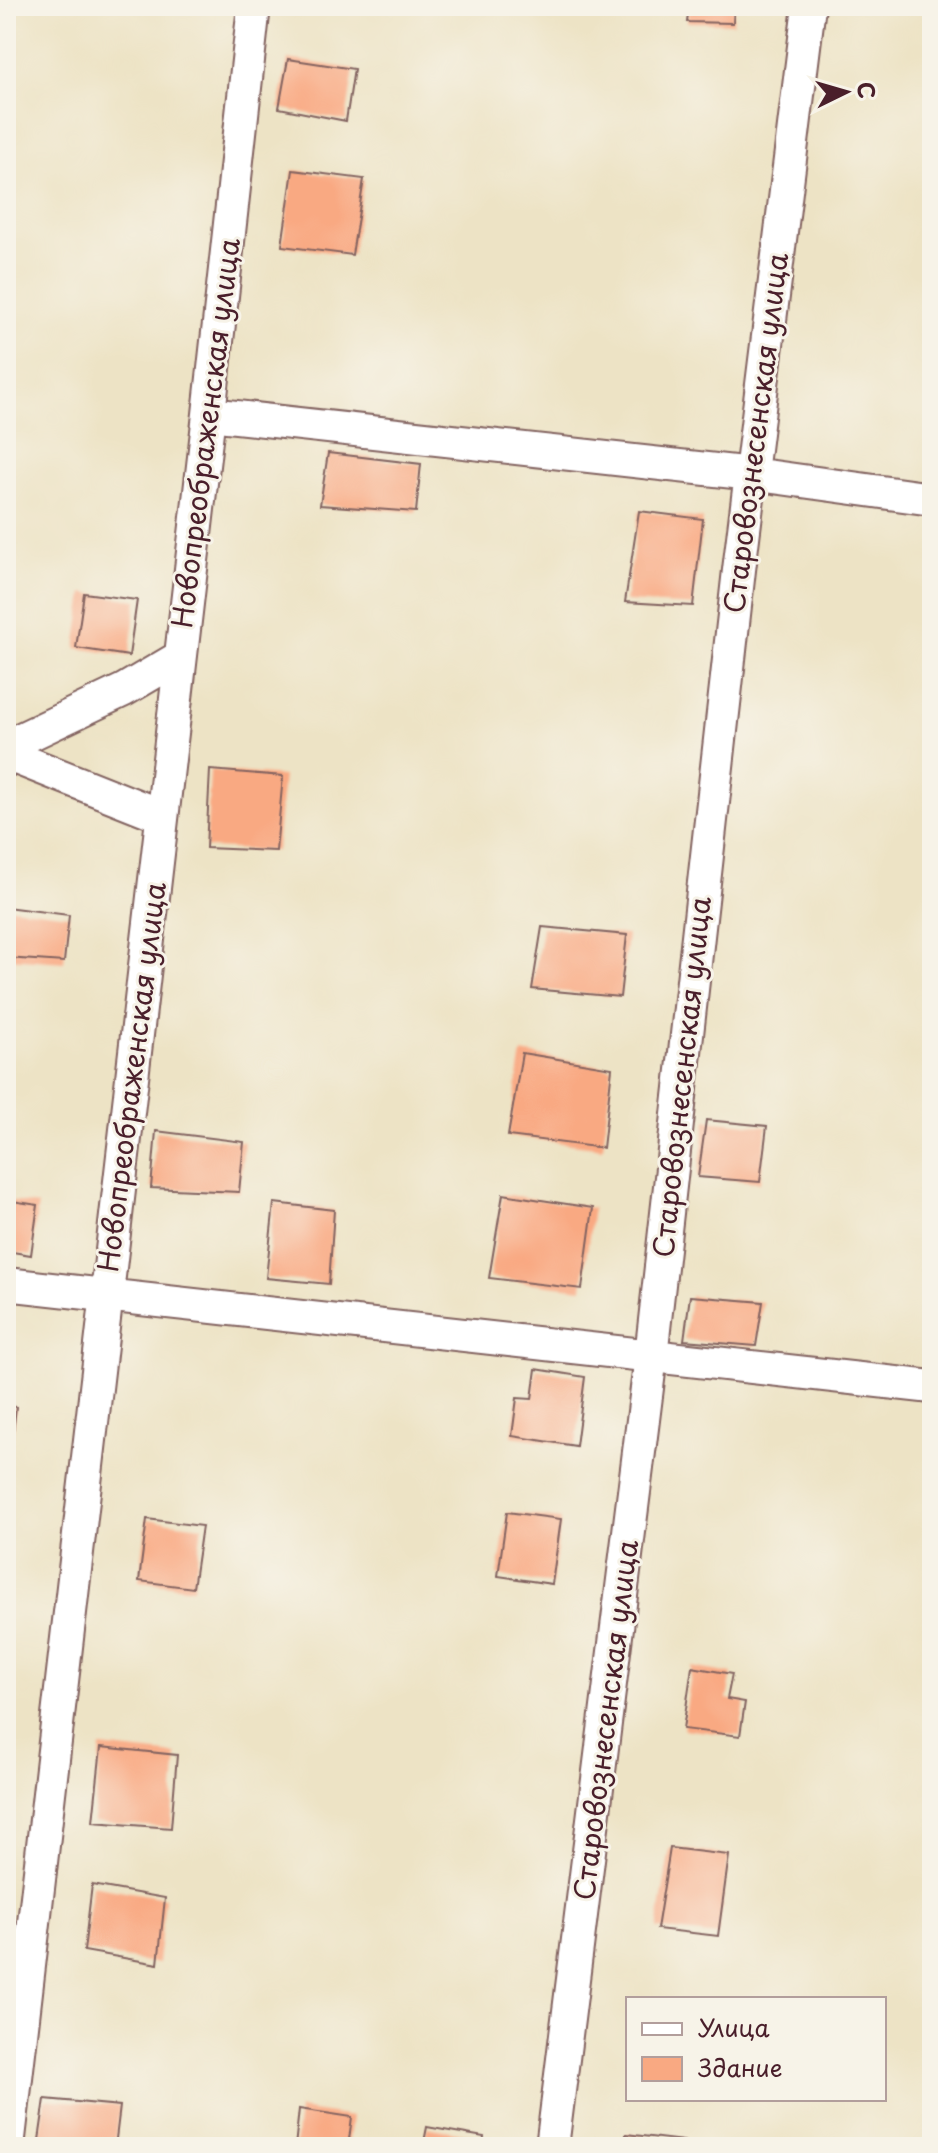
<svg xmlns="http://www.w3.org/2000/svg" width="938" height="2153" viewBox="0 0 938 2153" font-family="'Playpen Sans',sans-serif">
  <rect width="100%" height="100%" fill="#f7f3e8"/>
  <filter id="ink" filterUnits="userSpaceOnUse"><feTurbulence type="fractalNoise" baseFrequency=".0125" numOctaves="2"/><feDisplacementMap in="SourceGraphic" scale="16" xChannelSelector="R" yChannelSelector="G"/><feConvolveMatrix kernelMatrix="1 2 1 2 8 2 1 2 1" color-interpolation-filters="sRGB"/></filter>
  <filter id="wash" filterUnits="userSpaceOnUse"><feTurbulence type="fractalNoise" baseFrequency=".006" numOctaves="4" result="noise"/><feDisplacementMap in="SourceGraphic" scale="32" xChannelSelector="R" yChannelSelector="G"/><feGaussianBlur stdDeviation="1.8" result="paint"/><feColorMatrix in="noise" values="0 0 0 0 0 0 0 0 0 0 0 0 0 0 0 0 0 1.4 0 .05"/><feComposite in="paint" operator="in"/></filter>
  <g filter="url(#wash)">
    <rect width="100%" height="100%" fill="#ede3c5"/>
    <g id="blocks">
      <path fill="#f9a982" d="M689,6H734L733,23L687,22Z
        M288,59L354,69L346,121L279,108Z
        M293,170L364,179L352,255L282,246Z
        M328,453L421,464L416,512L320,505Z
        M639,511L703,519L693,606L625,602Z
        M84,593L137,600L129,656L76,648Z
        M210,770L283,776L276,851L206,848Z
        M6,907L69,915L64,962L6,958Z
        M542,927L627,935L620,997L532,989Z
        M522,1053L612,1068L603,1148L508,1136Z
        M706,1120L767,1126L760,1182L698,1177Z
        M156,1131L244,1142L239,1192L151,1188Z
        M503,1194L593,1208L582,1289L489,1278Z
        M6,1200L38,1205L31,1255L6,1251Z
        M274,1203L334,1210L329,1284L266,1278Z
        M690,1296L763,1302L756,1346L684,1340Z
        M536,1369L585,1377L576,1446L512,1436L517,1398L532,1399Z
        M6,1406L16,1407L11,1450H6Z
        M507,1512L561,1519L552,1584L498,1576Z
        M147,1519L202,1526L193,1588L139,1581Z
        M692,1667L732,1674L727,1699L745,1702L740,1736L683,1729Z
        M101,1747L177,1755L171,1828L93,1822Z
        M670,1848L729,1855L718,1936L657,1929Z
        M92,1885L165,1898L158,1964L84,1951Z
        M45,2099L120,2106L115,2147H38Z
        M299,2109L352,2117L348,2147H295Z
        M427,2127L484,2137L483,2147H423Z
        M626,2134L684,2141L683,2147H625Z"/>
    </g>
  </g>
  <g filter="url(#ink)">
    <use href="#blocks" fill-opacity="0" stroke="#836461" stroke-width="2"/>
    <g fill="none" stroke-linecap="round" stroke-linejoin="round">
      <g stroke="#836461" stroke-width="36">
        <path id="minor" d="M209,414L752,474L932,499
          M6,746L124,690L180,657
          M6,754L162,816
          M6,1284L932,1387
          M8,2147L209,414L254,6
          M552,2147L651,1356L739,570L809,6"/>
      </g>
      <use href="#minor" stroke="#fff" stroke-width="32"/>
    </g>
  </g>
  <g text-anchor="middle" stroke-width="6" stroke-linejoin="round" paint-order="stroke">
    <g font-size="28" fill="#4a1f2b" stroke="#f7f3e8">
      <text transform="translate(206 433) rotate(-83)" y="10">Новопреображенская улица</text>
      <text transform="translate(756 433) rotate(-83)" y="10">Старовознесенская улица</text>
      <text transform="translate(132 1077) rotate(-83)" y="10">Новопреображенская улица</text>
      <text transform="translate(682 1077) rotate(-84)" y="10">Старовознесенская улица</text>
      <text transform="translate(606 1720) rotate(-83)" y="10">Старовознесенская улица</text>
    </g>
  </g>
  <rect width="938" height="2153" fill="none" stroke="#f7f3e8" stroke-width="32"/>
  <rect x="626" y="1997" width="260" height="104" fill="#f7f3e8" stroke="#b29e9c" stroke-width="2"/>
  <rect x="642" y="2023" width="40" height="12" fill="#ffffff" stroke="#b29e9c" stroke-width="2"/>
  <text x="698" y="2037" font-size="24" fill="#4a1f2b">Улица</text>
  <rect x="642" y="2057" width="40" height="24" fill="#f9a982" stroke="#b29e9c" stroke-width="2"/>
  <text x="698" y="2077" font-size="24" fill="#4a1f2b">Здание</text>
  <g transform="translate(846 92) rotate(85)" stroke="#f7f3e8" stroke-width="6" paint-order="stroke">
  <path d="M0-6L14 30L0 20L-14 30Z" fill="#4a1f2b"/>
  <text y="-12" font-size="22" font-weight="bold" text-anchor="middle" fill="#4a1f2b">С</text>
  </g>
</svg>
